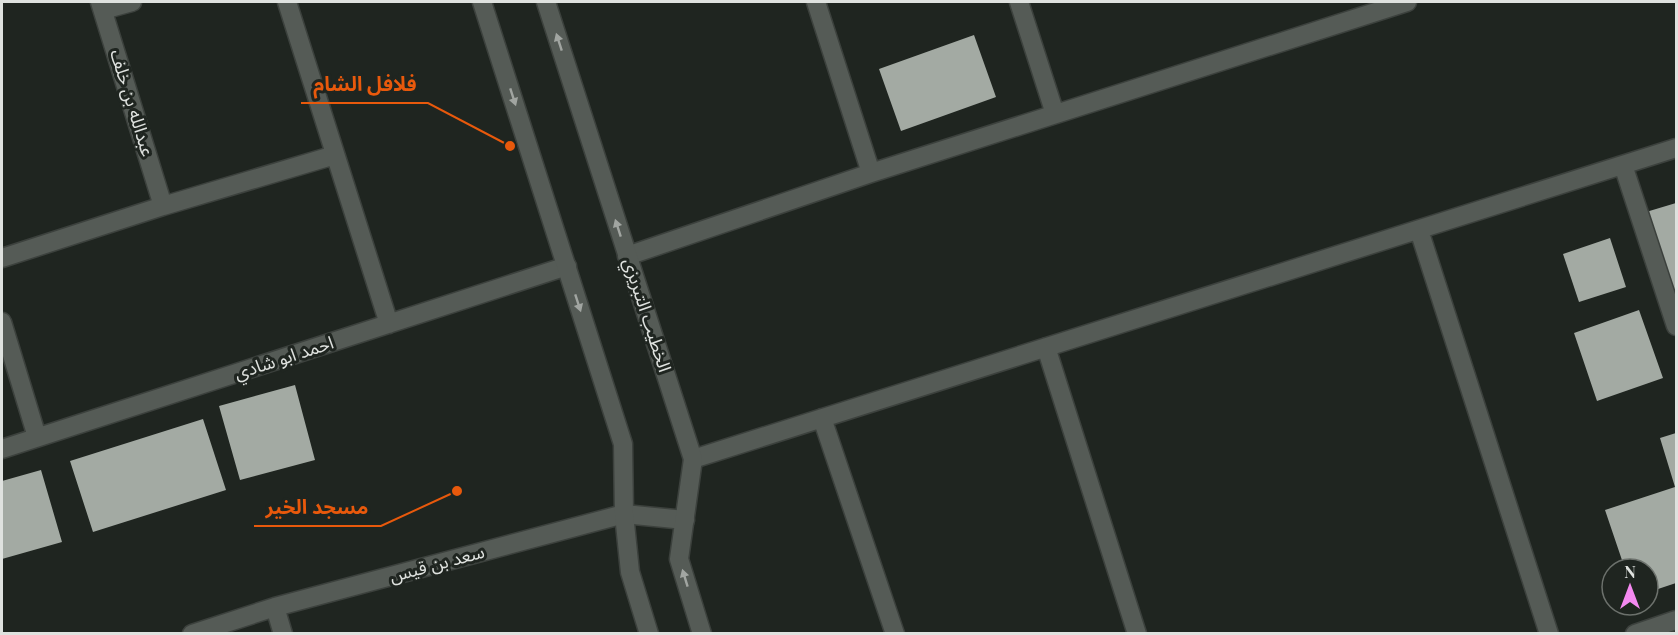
<svg xmlns="http://www.w3.org/2000/svg" width="1678" height="635" viewBox="0 0 1678 635" font-family="'Playfair Display','Noto Sans Arabic',serif">
  <rect width="100%" height="100%" fill="#1f2520"/>
  <path fill="#a3aaa3" d="M974,35L996,97L901,131L879,69Z
    M1676,203V290L1671,292L1646,212Z
    M1610,238L1626,287L1579,302L1563,254Z
    M1639,310L1663,378L1597,401L1574,333Z
    M295,385L315,460L240,480L219,406Z
    M203,419L226,490L93,532L70,461Z
    M1676,433V583L1652,591L1648,580V569H1625L1605,510L1675,487L1660,438Z
    M41,470L62,542L2,559V481Z"/>
  <g fill="none" stroke-linecap="round" stroke-linejoin="round">
    <g stroke="#3c413d" stroke-width="21">
      <path id="minor" d="M100,2L163,206
        M287,2L389,324
        M816,2L871,173
        M1019,2L1055,114
        M103,10L132,2
        M1623,165L1676,326
        M1419,230L1549,634
        M627,256L871,173L1407,2
        M2,258L163,206L335,155
        M2,322L37,437
        M1046,347L1137,634
        M822,418L895,634
        M2,449L567,266
        M693,459L1676,148
        M275,607L283,634
        M192,634L275,607L624,514L685,520
        M1635,634L1676,620"/>
    </g>
    <g stroke="#3c413d" stroke-width="21">
      <path id="tertiary" d="M482,2L623,444L624,514L630,572L649,634
        M546,2L693,459L679,559L702,634"/>
    </g>
    <use href="#minor" stroke="#555b56" stroke-width="18"/>
    <use href="#tertiary" stroke="#555b56" stroke-width="18"/>
  </g>
  <defs><path id="oneway-solid" d="M-6-.8H1V-3.2L6.5 0L1 3.2V.8H-6Z" transform="scale(1.5)"/></defs>
  <g fill="#a1a5a1">
    <use href="#oneway-solid" transform="translate(559 42) rotate(-108)"/>
    <use href="#oneway-solid" transform="translate(513 97) rotate(72)"/>
    <use href="#oneway-solid" transform="translate(618 228) rotate(-108)"/>
    <use href="#oneway-solid" transform="translate(578 303) rotate(72)"/>
    <use href="#oneway-solid" transform="translate(685 578) rotate(-107)"/>
  </g>
  <g text-anchor="middle" stroke-width="6" stroke-linejoin="round" paint-order="stroke">
    <g font-size="18" fill="#dfe2df" stroke="#1f2520">
      <text transform="translate(132 103) rotate(73)" y="6">عبدالله بن خلف</text>
      <text transform="translate(647 315) rotate(72)" y="6">الخطيب التبريزي</text>
      <text transform="translate(284 358) rotate(-18)" y="6">احمد ابو شادي</text>
      <text transform="translate(437 564) rotate(-15)" y="6">سعد بن قيس</text>
    </g>
  </g>
  <path fill="none" stroke="#e8590c" stroke-width="2" d="M510 146L428 103H301M457 491L381 526H254"/>
  <g fill="#e8590c" stroke="#1f2520" stroke-width="2">
    <circle cx="510" cy="146" r="6"/>
    <circle cx="457" cy="491" r="6"/>
  </g>
  <g font-size="20" text-anchor="middle" font-weight="bold" fill="#e8590c" stroke="#1f2520" stroke-width="6" stroke-linejoin="round" paint-order="stroke">
    <text x="365" y="91">فلافل الشام</text>
    <text x="317" y="514">مسجد الخير</text>
  </g>
  <rect width="1678" height="635" fill="none" stroke="#dfe2df" stroke-width="6"/>
  <g transform="translate(1630 587)"><circle r="28" fill="#1f2520" stroke="#6c716c" stroke-width="1.5"/>
  <path d="M0-4.5L10 22L0 15L-10 22Z" fill="#f489f0"/>
  <text y="-9" font-size="16" font-weight="bold" text-anchor="middle" fill="#dfe2df">N</text>
  </g>
</svg>
